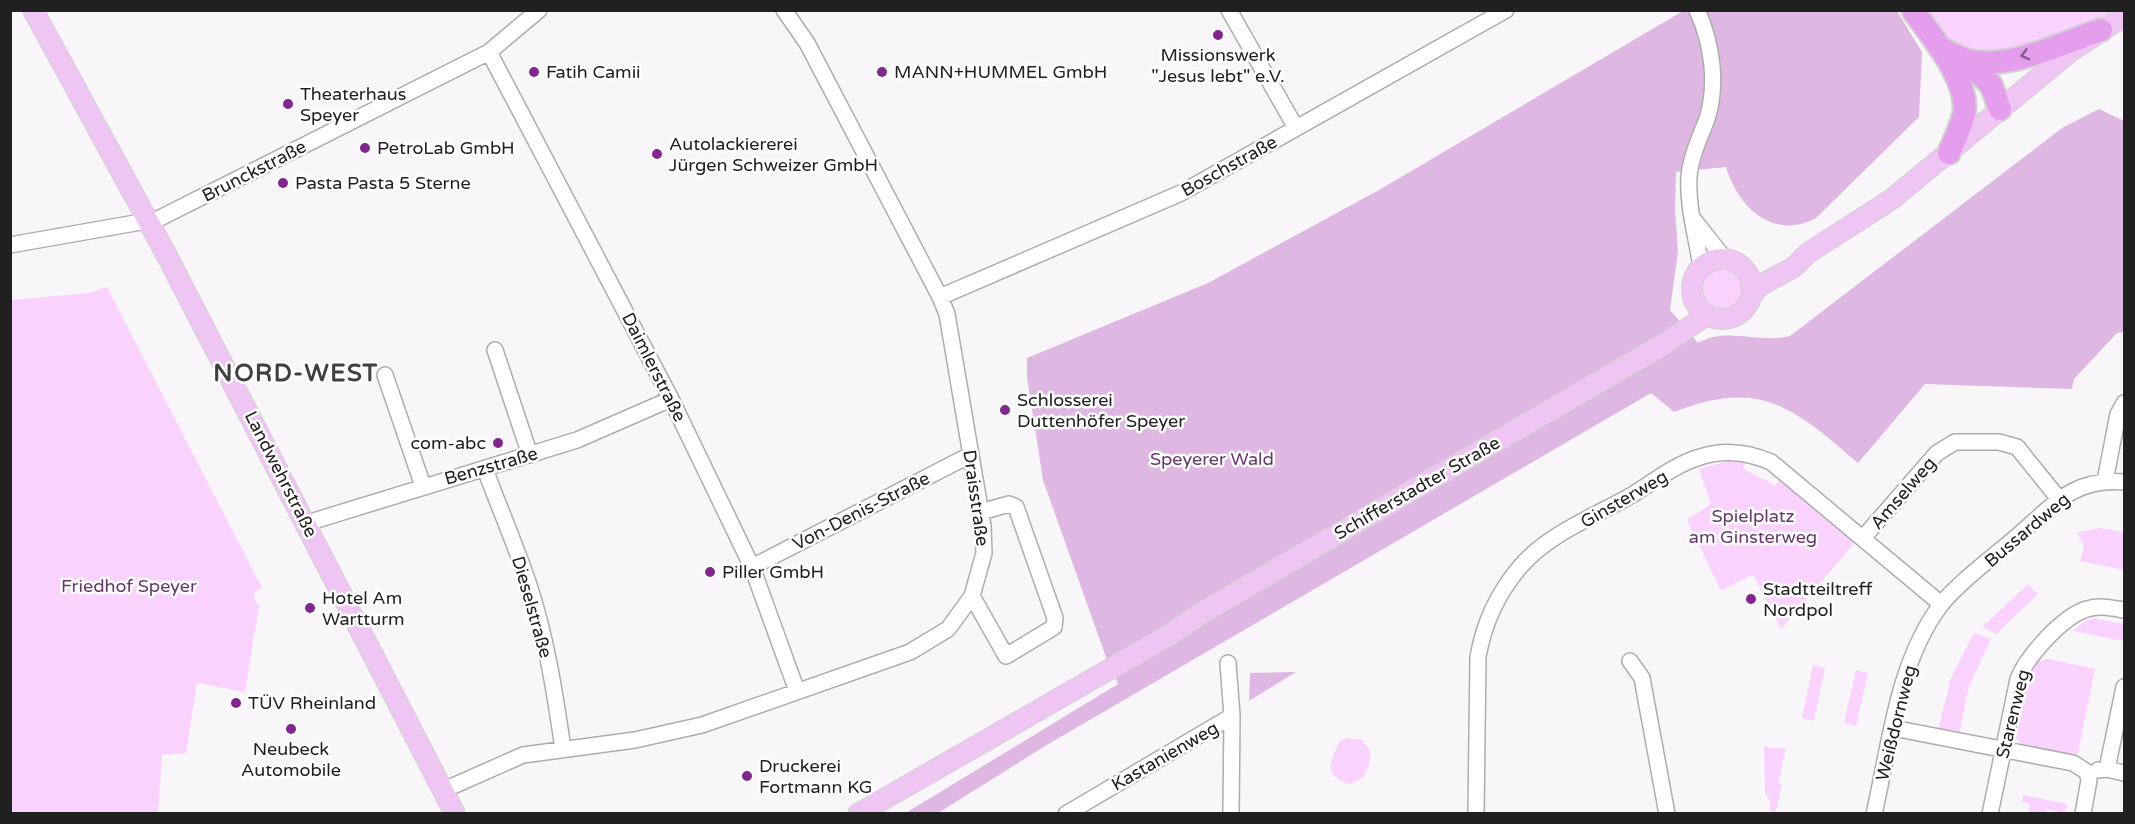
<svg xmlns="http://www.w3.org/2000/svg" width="2135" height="824" viewBox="0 0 2135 824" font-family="'Varela Round',sans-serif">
  <rect width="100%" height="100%" fill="#f9f6f9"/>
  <path fill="#f9d3fd" d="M1920,11H2113L2086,25L2014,54L1957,51Z
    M1700 288a24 24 0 1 1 48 0a24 24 0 1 1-48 0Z
    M107,287L262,588L255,592L254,600L259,605L245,692L197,683L186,753L162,755L158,813H11V300L89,293Z
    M1728,461L1746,462L1743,469L1775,485L1779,480L1855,542L1781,629L1753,574L1721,591L1687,520L1711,504L1699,469Z
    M2101,528L2124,532V570L2080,561L2084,546L2077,532Z
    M2028,584L2038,594L1996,634L1982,627Z
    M2094,618L2124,624L2123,641L2073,631L2085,621Z
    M1974,633L1991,639L1969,686L1959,734L1938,729L1951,678Z
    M2048,659L2095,669L2077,757L2025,747L2016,739L2028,674L2037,662Z
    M1813,665L1825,668L1814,721L1802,718Z
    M1856,670L1868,673L1856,726L1844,723Z
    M1347,738L1362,740L1370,750C1371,766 1366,779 1350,784C1323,777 1329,761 1340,741Z
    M1764,747L1786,749L1778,783L1782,784L1776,812L1770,811V801L1765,793Z
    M2023,795L2067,804L2065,813L2046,809L2045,813H2028L2030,804L2022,802Z"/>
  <path fill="#deb8e3" d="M1683,11H1897L1922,52L1919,117L1816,218C1773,241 1738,207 1726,167L1676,172L1675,211L1678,251L1670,310L1698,343C1727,326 1759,344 1790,336L2062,128L2099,109L2124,121V332L2117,333L2074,379L2072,389L1925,384L1858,463C1794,408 1761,378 1674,412L1651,393L1045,746L938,813L904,814L1118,684L1107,660L1043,480L1027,377V358L1208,283L1379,190Z
    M1296,672L1249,701L1250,673Z"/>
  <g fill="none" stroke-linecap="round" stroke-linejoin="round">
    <g stroke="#afacaf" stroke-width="18">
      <path id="minor" d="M1229,10L1296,128
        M1697,10C1712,43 1718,84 1707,119C1700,137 1691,156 1689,176C1687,208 1697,237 1701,268
        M489,52L671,399L752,567L797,691
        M1694,220L1724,258
        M10,245L158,219L489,52L539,10
        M940,297L1181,193L1506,10
        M495,350L530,455
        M385,375L423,486
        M485,469C499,507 515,544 528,582C546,636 555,693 563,749
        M2105,481L2118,414L2124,403
        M307,523L577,440L671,399
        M1863,538L1937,453L1955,442H1999L2017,447L2059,499
        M752,567L970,455
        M972,596L1006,656L1054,627L1055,618L1016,507L1009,504L981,512
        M1630,661L1642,678L1667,814
        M1228,663L1232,716L1231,814
        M1893,728L2073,763L2087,772L2089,780L2083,814
        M2107,769L2124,687
        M2098,770L2107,769L2124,773
        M444,790L523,755L635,740L702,725L910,652L948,629L972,596L984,553L983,526L947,314L940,297L807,43L784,10
        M1066,814L1232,716
        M1476,814L1478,657C1484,622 1497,594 1520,567C1548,534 1595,516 1632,495C1653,482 1676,464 1700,457C1724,449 1748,452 1771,462L1941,604
        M1874,814C1890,744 1897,664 1940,606C1957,583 2000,552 2022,532C2056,502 2076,478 2124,482
        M1990,814L2018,679C2027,656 2063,616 2087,609C2099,605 2112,608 2124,610"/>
    </g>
    <g stroke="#d3d2d3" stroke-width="22">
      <path id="major" d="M33,10L166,254L455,814
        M1692 289a30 30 0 1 1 60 0a30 30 0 1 1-60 0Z
        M1752,296L1759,286L1794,267L1808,253L1892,199L2071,51L2124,16
        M858,814L1164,638L1205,611L1664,344L1707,315"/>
    </g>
    <g stroke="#d3d2d3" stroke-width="26">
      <path id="highway" d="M1913,10C1931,36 1970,81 1964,114C1961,127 1954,141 1949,153
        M1940,48C1948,52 1957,57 1966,60C2009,71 2061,43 2101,30
        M1966,60L1991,85L2000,109"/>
    </g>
    <use href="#minor" stroke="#fff" stroke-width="15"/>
    <use href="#major" stroke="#efc5f4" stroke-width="20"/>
    <use href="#highway" stroke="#e49eed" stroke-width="22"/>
  </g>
  <defs><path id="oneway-chevron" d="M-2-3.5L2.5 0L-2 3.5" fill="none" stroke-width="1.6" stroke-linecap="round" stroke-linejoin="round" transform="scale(1.5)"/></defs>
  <use stroke="#825f87" href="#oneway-chevron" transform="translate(2025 55) rotate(165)"/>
  <g fill="#832590" stroke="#fff" stroke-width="2">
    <circle cx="1218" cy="35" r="6"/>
    <circle cx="534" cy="72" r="6"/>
    <circle cx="882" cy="72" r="6"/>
    <circle cx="288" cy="104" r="6"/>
    <circle cx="365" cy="148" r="6"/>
    <circle cx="657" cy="154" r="6"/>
    <circle cx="283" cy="183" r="6"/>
    <circle cx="1005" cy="410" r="6"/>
    <circle cx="498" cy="443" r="6"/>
    <circle cx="710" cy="572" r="6"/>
    <circle cx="1751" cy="599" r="6"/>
    <circle cx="310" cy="608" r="6"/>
    <circle cx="236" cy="703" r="6"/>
    <circle cx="291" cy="729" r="6"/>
    <circle cx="747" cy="776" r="6"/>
  </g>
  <g text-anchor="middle" stroke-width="5" stroke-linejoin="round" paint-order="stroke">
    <g font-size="18" fill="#212021" stroke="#fff" text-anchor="start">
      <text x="1218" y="61" text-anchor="middle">Missionswerk<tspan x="1218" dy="21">"Jesus lebt" e.V.</tspan></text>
      <text x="546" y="78">Fatih Camii</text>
      <text x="894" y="78">MANN+HUMMEL GmbH</text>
      <text x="300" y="100">Theaterhaus<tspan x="300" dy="21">Speyer</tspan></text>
      <text x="669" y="150">Autolackiererei<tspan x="669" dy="21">Jürgen Schweizer GmbH</tspan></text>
      <text x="377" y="154">PetroLab GmbH</text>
      <text x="295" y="189">Pasta Pasta 5 Sterne</text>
      <text x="1017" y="406">Schlosserei<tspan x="1017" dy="21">Duttenhöfer Speyer</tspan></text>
      <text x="486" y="449" text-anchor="end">com-abc</text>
      <text x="722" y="578">Piller GmbH</text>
      <text x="1763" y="595">Stadtteiltreff<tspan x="1763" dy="21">Nordpol</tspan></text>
      <text x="322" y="604">Hotel Am<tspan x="322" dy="21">Wartturm</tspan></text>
      <text x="248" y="709">TÜV Rheinland</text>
      <text x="291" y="755" text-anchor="middle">Neubeck<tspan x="291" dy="21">Automobile</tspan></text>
      <text x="759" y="772">Druckerei<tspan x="759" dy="21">Fortmann KG</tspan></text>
    </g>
    <g font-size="18" fill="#212021" stroke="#fff">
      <text transform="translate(1229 166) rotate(-29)" y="6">Boschstraße</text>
      <text transform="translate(254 171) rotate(-27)" y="6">Brunckstraße</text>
      <text transform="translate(654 367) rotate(63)" y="6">Daimlerstraße</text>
      <text transform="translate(491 466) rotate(-16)" y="6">Benzstraße</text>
      <text transform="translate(281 474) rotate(63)" y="6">Landwehrstraße</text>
      <text transform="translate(1417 488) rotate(-30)" y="6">Schifferstadter Straße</text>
      <text transform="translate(1903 493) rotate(-49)" y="6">Amselweg</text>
      <text transform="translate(976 498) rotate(82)" y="6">Draisstraße</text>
      <text transform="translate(1624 499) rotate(-30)" y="6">Ginsterweg</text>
      <text transform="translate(861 511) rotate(-27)" y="6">Von-Denis-Straße</text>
      <text transform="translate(2027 530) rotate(-40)" y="6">Bussardweg</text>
      <text transform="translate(532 607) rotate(74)" y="6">Dieselstraße</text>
      <text transform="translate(2013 714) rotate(-76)" y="6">Starenweg</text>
      <text transform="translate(1896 723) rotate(-76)" y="6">Weißdornweg</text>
      <text transform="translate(1165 756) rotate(-30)" y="6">Kastanienweg</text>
    </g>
    <g font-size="18" fill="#65356b" stroke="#fff">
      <text x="1212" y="465">Speyerer Wald</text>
      <text x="1753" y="522">Spielplatz<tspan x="1753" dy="21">am Ginsterweg</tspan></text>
      <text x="129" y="592">Friedhof Speyer</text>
    </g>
    <g font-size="24" font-weight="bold" letter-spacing="1.5" fill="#413f41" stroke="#fff">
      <text x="296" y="381">NORD-WEST</text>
    </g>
  </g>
  <rect width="2135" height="824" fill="none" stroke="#212021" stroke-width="24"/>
</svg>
